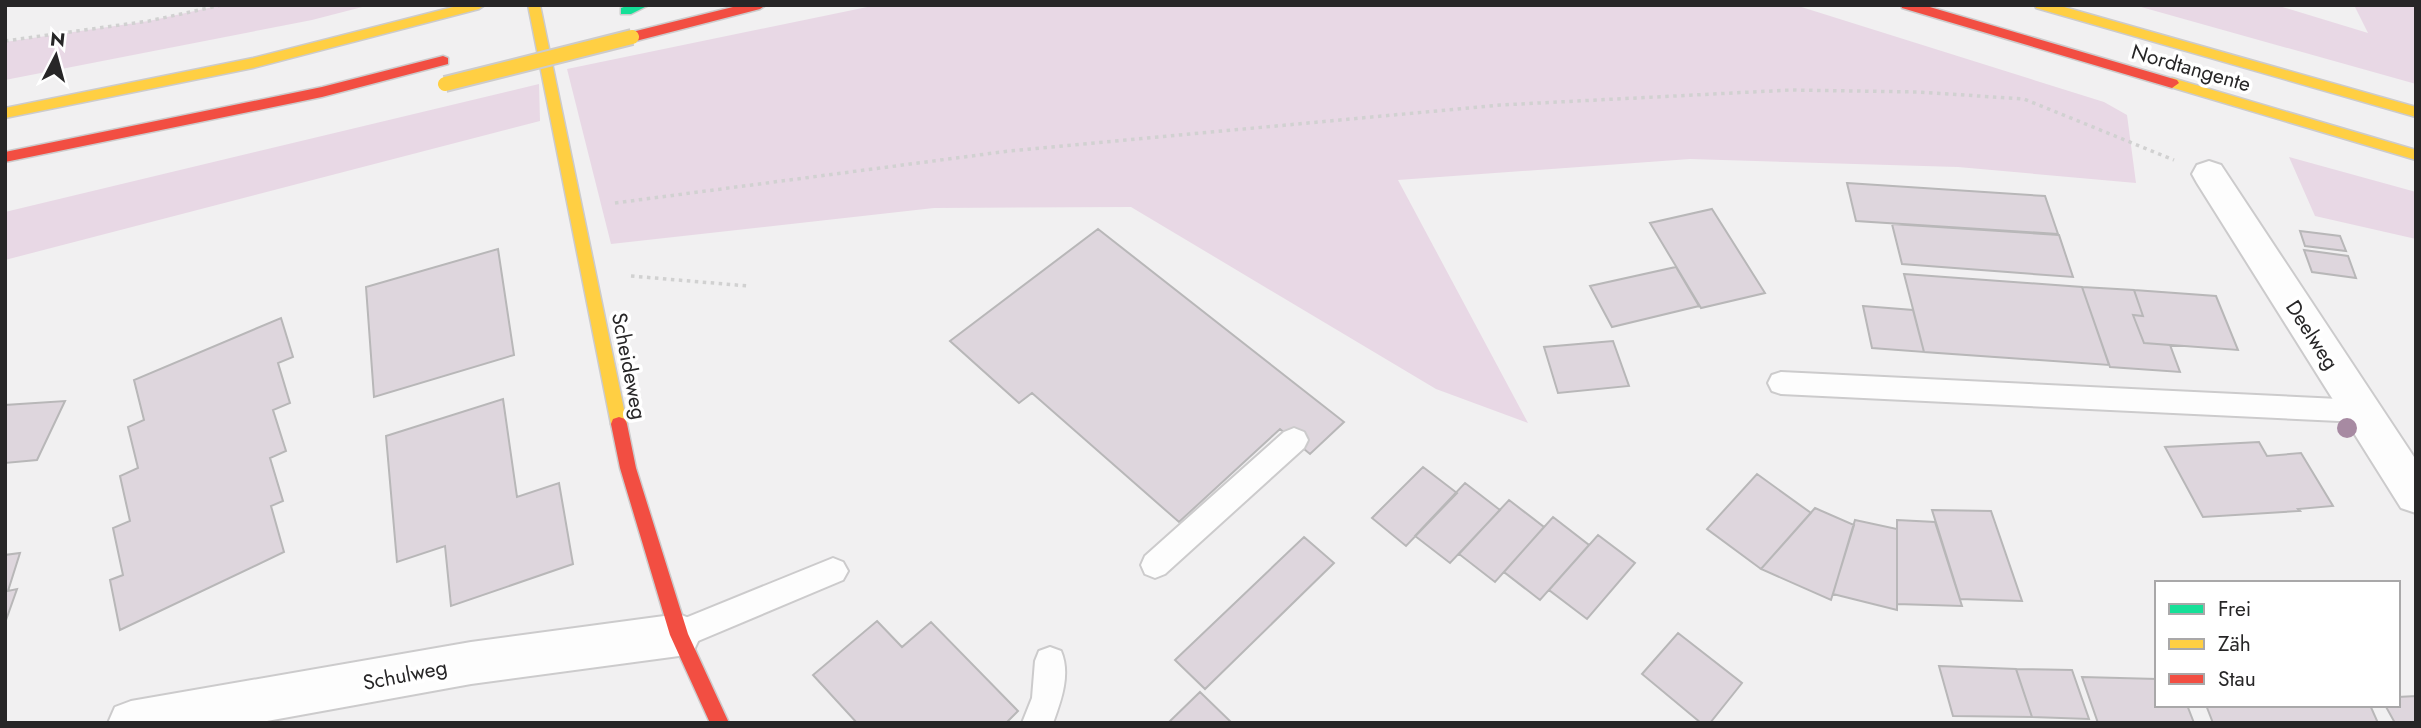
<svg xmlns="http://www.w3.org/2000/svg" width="2421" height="728" viewBox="0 0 2421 728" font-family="Jost,sans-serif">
  <rect width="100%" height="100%" fill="#f1f0f1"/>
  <path fill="#e8d8e5" d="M222,5H370L312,20L5,80V42L149,21Z
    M877,5H1795L2104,102L2127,115L2136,183L1958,167L1690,159L1398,180L1528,423L1436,389L1131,207L934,208L611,244L567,69Z
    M2134,5H2276L2368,33L2354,5H2416V84Z
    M539,84L540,121L5,260V212Z
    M2289,157L2416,192V239L2315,216Z"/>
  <path fill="#ded6dd" stroke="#b8b7b8" stroke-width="2" d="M1847,183L2045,196L2058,234L1856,221Z
    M1712,209L1765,293L1701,308L1650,223Z
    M1892,224L2059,235L2073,277L1902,264Z
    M1098,229L1344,422L1310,454L1280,429L1179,522L1032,393L1019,403L950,341Z
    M2300,231L2340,236L2346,251L2305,246Z
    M498,249L514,355L374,397L366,287Z
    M2304,250L2348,256L2356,278L2312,272Z
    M1676,267L1699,306L1612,327L1590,286Z
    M1904,274L2082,287L2109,365L1924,352Z
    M2082,287L2134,290L2143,316L2133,315L2144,343L2170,345L2180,372L2110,367Z
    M2134,290L2216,296L2238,350L2144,343L2133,315L2143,316Z
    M1863,306L1913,310L1924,352L1872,348Z
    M281,318L293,357L278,363L290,403L273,410L286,451L270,458L283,501L271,506L284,552L120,630L110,580L123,575L113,528L130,521L120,476L138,468L128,427L144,420L134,380Z
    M1613,341L1629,386L1558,393L1544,347Z
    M503,399L517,497L559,483L573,564L451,606L445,546L397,562L386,436Z
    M65,401L37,460L5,463V405Z
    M2259,442L2267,456L2301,453L2333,506L2298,509L2300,511L2203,517L2165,447Z
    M1423,467L1457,493L1406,546L1372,518Z
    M1757,474L1811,513L1761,569L1707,529Z
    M1465,483L1500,510L1450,563L1415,536Z
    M1509,500L1544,527L1495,582L1459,554Z
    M1815,508L1854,525L1831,600L1761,569Z
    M1932,510L1991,511L2022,601L1960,599Z
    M1553,517L1589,545L1540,600L1504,572Z
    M1855,520L1897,529V610L1833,594Z
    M1897,520L1935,522L1962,606L1897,604Z
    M1598,535L1635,563L1587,619L1549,590Z
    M1304,537L1334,563L1205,689L1175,660Z
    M20,553L8,591L17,589L5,623V555Z
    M877,621L902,647L931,622L1018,711L1006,723H857L813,675Z
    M1678,633L1742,683L1710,723H1701L1642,674Z
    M1939,666L2016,669L2032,717L1953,716Z
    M2016,669L2072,670L2089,719L2032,717Z
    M2082,677L2157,679V705H2187L2194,723H2098Z
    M1200,692L1232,723H1168Z
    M2416,696V723H2395L2385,705H2398V697Z
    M2206,705H2370L2378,723H2213Z"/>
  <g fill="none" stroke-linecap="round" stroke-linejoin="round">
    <g stroke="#cccbcc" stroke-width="4">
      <path id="lane" d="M1781,372L2360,400L2370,403L2373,411L2370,419L2360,422L1781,394L1772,391L1768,383L1772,375Z
        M1294,428L1304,432L1308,440L1304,448L1165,574L1155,578L1145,574L1141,565L1145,556L1284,432Z
        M833,558L843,562L848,571L843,580L679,649L668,645L664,635L668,625Z
        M1050,647L1061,651C1071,674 1061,701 1053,723H1022L1032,698L1035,661L1039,651Z"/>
    </g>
    <g stroke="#cccbcc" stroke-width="4">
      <path id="street" d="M2209,161L2221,165L2416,460V513L2401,508L2197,183L2192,174L2197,165Z
        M679,614L694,620L701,635L694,650L679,656L471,684L256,723H108L115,707L131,701L471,642Z"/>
    </g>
    <g stroke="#cccbcc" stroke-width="3">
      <path id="fast" d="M629,5H649L631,14H621V8Z"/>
    </g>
    <g stroke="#cccbcc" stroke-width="3">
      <path id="slow" d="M461,5H485L479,9L253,68L5,118V108L253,58Z
        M528,5H540L627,424L625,429L619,431L613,429L611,424Z
        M2035,5H2057L2416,107V117L2036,8Z
        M2172,78L2416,150V160L2167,86L2165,83Z"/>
    </g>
    <g stroke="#cccbcc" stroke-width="3">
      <path id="jam" d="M741,5H766L760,9L632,42L625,37L632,32Z
        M1901,5H1923L2177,80L2179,83L2172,88L1902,8Z
        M443,56L448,58V64L322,97L5,162V152L322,87Z
        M619,417L625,419L627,424L636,468L688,634L729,723H710L670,635L620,468L611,424L613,419Z"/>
    </g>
    <path stroke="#d1d1d1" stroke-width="3.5" stroke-dasharray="3.5 4.5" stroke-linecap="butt" d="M5,41L149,21L222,5
      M615,203L1009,151L1500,105L1791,90L1918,92L2024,99L2174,160
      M631,276L748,286"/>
    <use href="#lane" fill="#fdfdfd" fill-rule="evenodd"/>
    <use href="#street" fill="#fdfdfd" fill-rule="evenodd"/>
    <use href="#fast" fill="#16e098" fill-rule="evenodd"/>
    <use href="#slow" fill="#ffcf43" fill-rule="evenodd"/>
    <use href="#jam" fill="#f24e42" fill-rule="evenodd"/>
    <g stroke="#cccbcc" stroke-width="18" stroke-linecap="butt">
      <path id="slow-bridge" d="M445,84L632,37"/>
    </g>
    <use href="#slow-bridge" stroke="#ffcf43" stroke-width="14"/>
  </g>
  <circle fill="#a78aa2" cx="2347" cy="428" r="10"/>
  <g text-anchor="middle" stroke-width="7" stroke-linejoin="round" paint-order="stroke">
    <g font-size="21" fill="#272627" stroke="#fff">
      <text transform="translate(2191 68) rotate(16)" y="7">Nordtangente</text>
      <text transform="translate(2312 335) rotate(57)" y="7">Deelweg</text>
      <text transform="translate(629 366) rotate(79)" y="7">Scheideweg</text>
      <text transform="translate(405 675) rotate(-11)" y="7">Schulweg</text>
    </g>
  </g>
  <rect width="2421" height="728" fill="none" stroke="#272627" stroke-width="14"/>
  <rect x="2155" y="581" width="245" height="126" fill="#ffffff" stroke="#a9a8a9" stroke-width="2"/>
  <rect x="2169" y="604" width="35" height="10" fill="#16e098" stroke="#a9a8a9" stroke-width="2"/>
  <text x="2218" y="616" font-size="21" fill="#272627">Frei</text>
  <rect x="2169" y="639" width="35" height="10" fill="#ffcf43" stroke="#a9a8a9" stroke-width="2"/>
  <text x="2218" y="651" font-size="21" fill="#272627">Zäh</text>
  <rect x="2169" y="674" width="35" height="10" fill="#f24e42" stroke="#a9a8a9" stroke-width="2"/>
  <text x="2218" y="686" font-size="21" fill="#272627">Stau</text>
  <g transform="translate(56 56) rotate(6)" stroke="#ffffff" stroke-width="5" paint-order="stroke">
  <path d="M0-5L12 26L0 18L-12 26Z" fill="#272627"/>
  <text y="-10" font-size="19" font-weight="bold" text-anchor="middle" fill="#272627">N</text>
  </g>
</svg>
